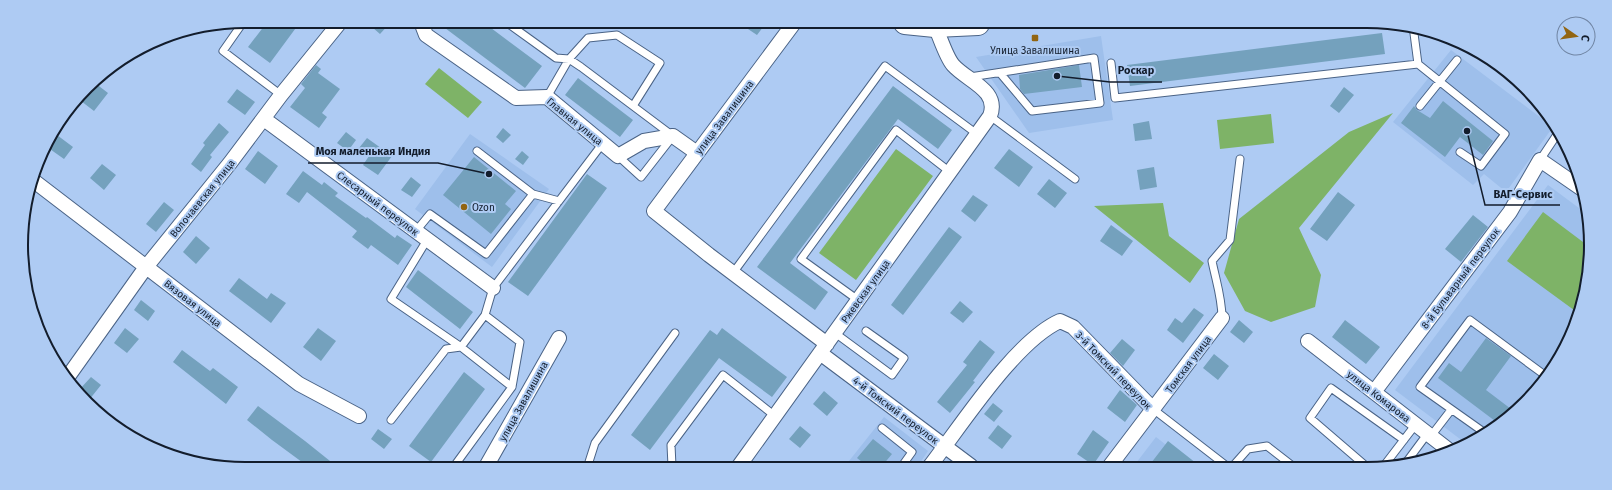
<svg xmlns="http://www.w3.org/2000/svg" width="1612" height="490" viewBox="0 0 1612 490" font-family="'Fira Sans',sans-serif">
  <rect width="100%" height="100%" fill="#aecbf3"/>
  <path fill="#9ebfeb" d="M1101,36L1113,120L1029,133L976,57Z
    M1451,50L1553,127L1506,192L1484,174L1473,185L1393,122Z
    M470,134L549,189L492,267L415,209Z
    M1548,185L1587,214V289L1561,357L1515,413L1468,445L1395,390Z
    M884,417L928,451L918,466H845Z
    M1156,437L1194,467H1133Z"/>
  <path fill="#7eb367" d="M439,68L482,102L468,118L425,84Z
    M1393,113L1299,228L1321,275L1315,307L1271,322L1245,311L1224,273L1239,219L1349,132Z
    M1271,114L1274,143L1220,149L1217,120Z
    M896,149L933,176L856,280L819,253Z
    M1163,203L1169,236L1204,263L1190,283L1094,206Z
    M1543,212L1587,245V289L1578,313L1507,261Z"/>
  <path fill="#74a1bd" d="M268,21H301L270,63L248,47Z
    M365,21L379,22H391L380,34Z
    M437,22H483L542,66L525,88Z
    M752,23H766L757,35L748,29Z
    M1382,33L1385,54L1130,86L1127,65Z
    M316,65L321,69L318,73L340,89L322,113L327,117L319,128L290,107L305,88L301,84Z
    M1079,65L1082,87L1024,94L1020,89L1019,75Z
    M578,78L633,120L620,137L565,95Z
    M95,83L108,93L94,111L81,101Z
    M893,86L952,130L938,149L898,119L790,263L828,292L815,310L757,267Z
    M1344,87L1354,95L1339,113L1330,106Z
    M237,89L255,102L245,115L227,102Z
    M1443,101L1493,141L1483,155L1460,137L1445,157L1401,123L1414,106L1417,110L1430,118Z
    M1149,121L1152,139L1135,141L1133,124Z
    M219,123L229,132L210,155L212,157L201,172L191,164L205,145L203,143Z
    M503,128L511,135L503,143L496,137Z
    M346,132L356,140L348,151L337,143Z
    M57,135L73,147L64,159L47,147Z
    M367,138L392,156L378,175L363,165L369,156L359,148Z
    M1009,149L1033,167L1019,187L994,168Z
    M258,151L278,166L265,184L245,169Z
    M522,151L529,157L523,165L515,159Z
    M474,157L516,191L505,204L511,209L491,234L443,195Z
    M102,164L116,175L104,190L90,178Z
    M1154,167L1157,187L1140,190L1137,170Z
    M303,171L322,185L324,182L338,193L335,196L366,218L367,217L395,238L397,235L412,245L398,265L371,245L368,249L352,237L357,231L307,192L299,203L286,194Z
    M587,174L607,188L528,296L508,282Z
    M411,177L421,185L412,197L401,190Z
    M1049,179L1067,193L1055,208L1037,194Z
    M1338,192L1355,205L1327,241L1310,229Z
    M973,195L988,205L975,222L961,211Z
    M164,202L174,210L156,232L146,224Z
    M1473,215L1488,227L1461,262L1445,249Z
    M1111,225L1133,241L1122,256L1100,241Z
    M949,227L962,237L903,315L891,305Z
    M196,236L210,248L196,264L183,252Z
    M418,270L473,312L460,329L406,287Z
    M239,278L267,299L271,293L286,303L271,323L229,291Z
    M141,300L155,311L148,321L134,310Z
    M960,301L973,312L963,323L950,313Z
    M1194,308L1204,315L1183,343L1167,330L1175,318L1182,323Z
    M1239,320L1253,332L1244,343L1230,332Z
    M1345,320L1380,347L1366,364L1332,337Z
    M125,328L139,339L127,353L114,343Z
    M318,328L336,341L321,361L303,347Z
    M722,328L787,377L772,397L719,358L650,450L631,435L710,330L717,335Z
    M1486,338L1511,356L1486,390L1515,412L1499,424L1438,378L1449,363L1461,372Z
    M1122,339L1135,350L1123,366L1110,353Z
    M980,340L995,352L973,381L975,382L950,413L937,402L967,365L963,362Z
    M182,350L210,371L213,368L238,387L226,404L173,362Z
    M1214,354L1229,366L1218,380L1203,368Z
    M464,372L485,389L431,462L409,446Z
    M91,377L101,385L89,400L79,390Z
    M1120,390L1137,405L1125,422L1107,408Z
    M824,391L838,403L827,416L813,404Z
    M993,403L1003,411L994,422L984,414Z
    M258,406L305,441L335,465H306L272,440L247,420Z
    M998,425L1012,436L1002,449L988,438Z
    M800,426L811,435L800,448L789,439Z
    M378,429L392,439L384,449L371,439Z
    M1093,430L1109,442L1093,465L1077,454Z
    M873,439L892,454L882,466H867L857,458Z
    M1168,441L1201,467H1148Z"/>
  <g fill="none" stroke-linecap="round" stroke-linejoin="round">
    <g stroke="#4a6386" stroke-width="9">
      <path id="service" d="M244,21L223,51L281,95
        M506,22L556,58L569,59L581,67L673,136L641,177L618,156
        M1413,26L1418,64L1505,134L1481,166L1460,152
        M1111,63L1115,98L1418,64
        M970,77L1094,58L1100,103L1032,111L1000,73
        M547,97L569,59L588,38L617,35L660,63L633,106
        M1420,106L1457,60
        M990,116L1075,179
        M477,151L533,194L559,201
        M1540,160L1558,133
        M416,231L430,214L486,254L533,194
        M427,240L391,299L461,347L512,387
        M733,273L885,66L977,134
        M858,300L801,259L896,130L950,172
        M1222,318C1222,298 1216,281 1212,261L1230,240L1240,159
        M835,333L892,375L904,358L866,331
        M1153,409L1228,467
        M391,420L446,349L461,347L485,315L493,288L603,143
        M882,428L912,452L902,466
        M1485,433L1420,387L1470,320L1546,376
        M1431,436L1451,410
        M1438,455L1443,445
        M1405,464L1428,433
        M455,465L512,387L520,342L485,315
        M588,465L595,443L675,333
        M672,466L671,445L723,375L775,416
        M1232,467L1248,449L1267,446L1294,467
        M1367,467L1310,418L1331,388L1404,440
        M1383,467L1416,424"/>
    </g>
    <g stroke="#4a6386" stroke-width="16">
      <path id="minor" d="M421,22L426,35L516,98L547,97L618,156L644,141L673,136L697,153
        M794,23L654,211L709,255L827,344
        M264,119L493,288
        M34,181L299,384L359,416
        M1308,341L1450,451
        M820,353L971,466
        M67,378L146,267L230,163L281,95L341,21
        M1374,392L1510,212L1540,160L1582,189
        M487,465L559,338
        M739,466L990,116C1000,90 967,81 953,65C946,57 940,37 935,26
        M930,466C961,426 1015,341 1060,321L1073,327L1153,409
        M1109,467L1222,318"/>
    </g>
    <g stroke="#4a6386" stroke-width="24">
      <path id="primary" d="M905,23L935,26L978,24"/>
    </g>
    <use href="#service" stroke="#fff" stroke-width="7"/>
    <use href="#minor" stroke="#fff" stroke-width="14"/>
    <use href="#primary" stroke="#fff" stroke-width="22"/>
  </g>
  <g fill="#926511" stroke="#aecbf3" stroke-width="1.5">
    <rect x="1031" y="34" width="8" height="8" rx="2"/>
    <circle cx="464" cy="207" r="4"/>
  </g>
  <g text-anchor="middle" stroke-width="4" stroke-linejoin="round" paint-order="stroke">
    <g font-size="10" fill="#131d2c" stroke="#aecbf3">
      <text x="1035" y="54">Улица Завалишина</text>
      <text x="472" y="211" text-anchor="start">Ozon</text>
    </g>
    <g font-size="10" fill="#131d2c" stroke="#aecbf3">
      <text transform="translate(724 117) rotate(-53)" y="4">улица Завалишина</text>
      <text transform="translate(575 121) rotate(39)" y="4">Главная улица</text>
      <text transform="translate(202 198) rotate(-51)" y="4">Волочаевская улица</text>
      <text transform="translate(378 203) rotate(37)" y="4">Слесарный переулок</text>
      <text transform="translate(1460 278) rotate(-53)" y="4">8-й Бульварный переулок</text>
      <text transform="translate(865 291) rotate(-54)" y="4">Ржевская улица</text>
      <text transform="translate(193 303) rotate(38)" y="4">Вязовая улица</text>
      <text transform="translate(1188 364) rotate(-53)" y="4">Томская улица</text>
      <text transform="translate(1114 370) rotate(46)" y="4">3-й Томский переулок</text>
      <text transform="translate(1379 396) rotate(38)" y="4">улица Комарова</text>
      <text transform="translate(523 401) rotate(-61)" y="4">улица Завалишина</text>
      <text transform="translate(896 410) rotate(37)" y="4">4-й Томский переулок</text>
    </g>
  </g>
  <path d="M0 0H1612V490H0ZM245 28H1367A217 217 0 0 1 1584 245V245A217 217 0 0 1 1367 462H245A217 217 0 0 1 28 245V245A217 217 0 0 1 245 28Z" fill="#aecbf3" fill-rule="evenodd"/>
  <path fill="none" stroke="#131d2c" stroke-width="2" d="M245 28H1367A217 217 0 0 1 1584 245V245A217 217 0 0 1 1367 462H245A217 217 0 0 1 28 245V245A217 217 0 0 1 245 28Z"/>
  <path fill="none" stroke="#131d2c" stroke-width="1.5" d="M1057 76L1110 82H1162M489 174L438 163H308M1467 131L1485 205H1560"/>
  <g fill="#131d2c" stroke="#aecbf3" stroke-width="1.5">
    <circle cx="1057" cy="76" r="4"/>
    <circle cx="489" cy="174" r="4"/>
    <circle cx="1467" cy="131" r="4"/>
  </g>
  <g font-size="11" text-anchor="middle" font-weight="bold" fill="#131d2c" stroke="#aecbf3" stroke-width="4" stroke-linejoin="round" paint-order="stroke">
    <text x="1136" y="74">Роскар</text>
    <text x="373" y="155">Моя маленькая Индия</text>
    <text x="1523" y="198">ВАГ-Сервис</text>
  </g>
  <g transform="translate(1576 36) rotate(103)"><circle r="19" fill="#aecbf3" stroke="#7085a3"/>
  <path d="M0-3L7 15L0 10L-7 15Z" fill="#926511"/>
  <text y="-6" font-size="11" font-weight="bold" text-anchor="middle" fill="#131d2c">С</text>
  </g>
</svg>
